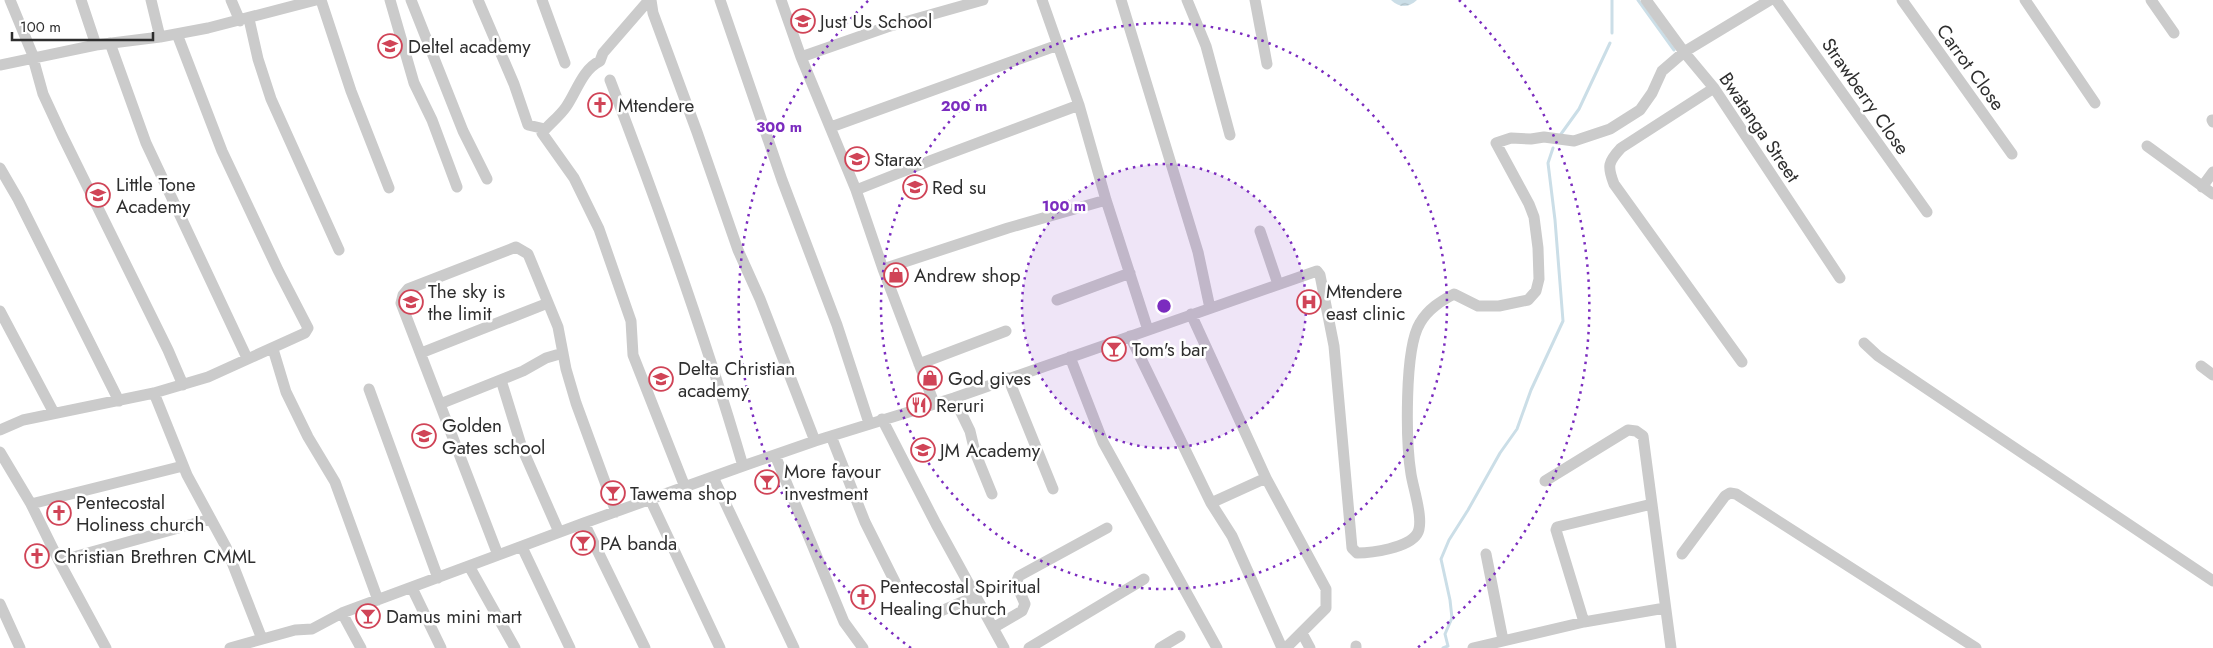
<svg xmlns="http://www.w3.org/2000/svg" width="2213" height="648" viewBox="0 0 2213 648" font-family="Jost,sans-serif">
  <defs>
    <pattern id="water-waves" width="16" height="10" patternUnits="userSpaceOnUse" patternTransform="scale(1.25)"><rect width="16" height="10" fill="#cbdee7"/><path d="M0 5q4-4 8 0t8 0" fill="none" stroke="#afbfc6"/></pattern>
  </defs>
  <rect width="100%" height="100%" fill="#fff"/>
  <path fill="url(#water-waves)" d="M1391,0H1417C1408,8 1400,8 1391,0Z"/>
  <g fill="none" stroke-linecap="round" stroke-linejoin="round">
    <path stroke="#cbdee7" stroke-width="3" d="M1612,0V33
      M1638,0L1674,50
      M1561,134L1579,109L1610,43
      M1443,648L1448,646L1445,634L1452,618L1450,600L1441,559L1449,540L1468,510L1500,453L1517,429L1531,390L1563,321L1555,220L1548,163L1553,148"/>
    <path stroke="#cbcbcb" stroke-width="11" d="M10,0L34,58
      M81,0L96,45
      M151,0L160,37
      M231,0L240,21
      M321,0L351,91L389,188
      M390,0L414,83L432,120L457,187
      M411,0L463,131L487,179
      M478,0L514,84L528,125L545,129
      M542,0L565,63
      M649,0L603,53L600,61C582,70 577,91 566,107C559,117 549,124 542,133L574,178L599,229L631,321L633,355L685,487
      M651,0L653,13L697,132L738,250L760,299L815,441
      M720,0L782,180L837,325L869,423
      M781,0L801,57L856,190L883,269L934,403
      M1042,0L1079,105L1106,200L1148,330
      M1121,0L1198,252L1210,308
      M1187,0L1206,46L1230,135
      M1255,0L1267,64
      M1646,0L1684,52L1714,88L1840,278
      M1776,0L1927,212
      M1902,0L2012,154
      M2025,0L2095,103
      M2151,0L2174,33
      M249,19L258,59L271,99L339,250
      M110,43L146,143L247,358
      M801,57L887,27L983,0
      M33,58L43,94L62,135L168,350L183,385
      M0,65L96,45L160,37L208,28L316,0
      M610,80C659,207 705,336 743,466
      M1714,88L1621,148C1608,162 1607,166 1614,184L1742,362
      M2212,120L2213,122
      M831,127L1058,45
      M2147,146L2213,194
      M0,168L18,199L119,401
      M2202,187L2213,172
      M856,190L932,160L1079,105
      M1260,231L1278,284
      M883,269L1008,228L1106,200
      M1057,300L1130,273
      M0,311L54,413
      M1191,314L1266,478L1326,589V608L1286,648
      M1130,336L1211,503L1232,536L1282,648
      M1864,343L1878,356L2213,581
      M273,349L286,392L308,437L335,482L378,600
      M421,353L548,303
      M1070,357L1103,442L1217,648
      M919,364L1006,331
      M2201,366L2213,375
      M1008,378L1053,489
      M501,380L522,448L559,532
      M369,389L438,578
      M154,393L187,475L226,547L262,639
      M954,398L970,431L975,452L992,494
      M440,404L523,371L546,358L563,353
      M882,419L936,524L1004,648
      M0,430L23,420L154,393L208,377L305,333L308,328L278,270L222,151L177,34
      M831,436L865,522L897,586
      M0,452L31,504L59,561L106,648
      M775,455L844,622L863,648
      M713,477L794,648
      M1545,481L1628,430L1636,431L1643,436L1671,648
      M650,499L720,648
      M1211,503L1266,478
      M31,504L183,466
      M584,523L645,648
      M522,547L570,648
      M1486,554L1503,640
      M1682,554L1725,496L1730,493L1736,494L1976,648
      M498,555L401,303L403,295L408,289L516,247L528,254L558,327L566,369L576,403L616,512
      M59,561L211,519
      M469,566L515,648
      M412,588L441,648
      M0,604L20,648
      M941,611L976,596
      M342,613L361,648
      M1584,622L1556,530L1557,527L1652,504
      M993,628L1022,611L1025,604L1016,583L1019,576L1107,528
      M1302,633L1310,648
      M1356,646V648
      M230,648L295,630L312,629L342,613L584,523L743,466L815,441L954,398L1317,271L1320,275L1334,346L1352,548L1357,553C1372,553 1408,548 1417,534C1425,522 1413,488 1411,474C1406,443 1404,349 1420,323C1428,309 1441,301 1454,294L1478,306H1499L1528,300L1536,291L1539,279L1538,248L1534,217L1529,204L1496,143L1511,138L1531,139L1544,137L1574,141L1610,129L1640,110L1652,93L1662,71L1684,52L1770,0
      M1029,648L1144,579
      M1160,648L1180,636
      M1473,648L1584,622L1665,608"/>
  </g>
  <circle cx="1164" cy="306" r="142" fill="#7b2cbf" fill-opacity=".12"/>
  <g fill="none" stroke="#7b2cbf" stroke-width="2.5" stroke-dasharray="2.5 5">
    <circle cx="1164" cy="306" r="142"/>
    <circle cx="1164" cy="306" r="283"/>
    <path d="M911 648A425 425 0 0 1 869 0M1459 0A425 425 0 0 1 1417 648"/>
  </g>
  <defs>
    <g id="school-ring" transform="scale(1.25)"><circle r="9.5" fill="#fff" stroke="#d04457" stroke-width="1.5"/><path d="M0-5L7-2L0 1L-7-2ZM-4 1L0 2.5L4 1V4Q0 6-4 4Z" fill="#d04457"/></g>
    <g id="church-ring" transform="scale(1.25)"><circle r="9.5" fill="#fff" stroke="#d04457" stroke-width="1.5"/><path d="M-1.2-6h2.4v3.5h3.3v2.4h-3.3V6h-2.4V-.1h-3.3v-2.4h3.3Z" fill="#d04457"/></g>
    <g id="shop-ring" transform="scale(1.25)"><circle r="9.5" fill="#fff" stroke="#d04457" stroke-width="1.5"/><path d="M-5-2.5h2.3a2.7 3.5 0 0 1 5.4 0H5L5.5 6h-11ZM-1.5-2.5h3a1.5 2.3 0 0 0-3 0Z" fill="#d04457"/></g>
    <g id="hospital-ring" transform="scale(1.25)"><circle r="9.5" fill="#fff" stroke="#d04457" stroke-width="1.5"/><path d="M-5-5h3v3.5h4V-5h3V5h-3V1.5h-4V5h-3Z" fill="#d04457"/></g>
    <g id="bar-ring" transform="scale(1.25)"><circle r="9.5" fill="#fff" stroke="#d04457" stroke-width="1.5"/><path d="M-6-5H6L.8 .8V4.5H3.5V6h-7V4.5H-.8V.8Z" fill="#d04457"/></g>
    <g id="restaurant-ring" transform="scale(1.25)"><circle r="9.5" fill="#fff" stroke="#d04457" stroke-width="1.5"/><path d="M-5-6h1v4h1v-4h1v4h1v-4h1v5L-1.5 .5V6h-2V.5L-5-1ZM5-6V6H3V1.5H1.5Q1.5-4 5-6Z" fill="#d04457"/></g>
  </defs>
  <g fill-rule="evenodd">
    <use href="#school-ring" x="803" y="21"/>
    <use href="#school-ring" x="390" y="46"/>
    <use href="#church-ring" x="600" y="105"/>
    <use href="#school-ring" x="857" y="159"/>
    <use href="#school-ring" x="915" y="187"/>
    <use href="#school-ring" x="98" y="195"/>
    <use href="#shop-ring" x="896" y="275"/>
    <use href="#school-ring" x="411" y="302"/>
    <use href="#hospital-ring" x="1309" y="302"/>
    <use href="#bar-ring" x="1114" y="349"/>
    <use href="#shop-ring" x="930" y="378"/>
    <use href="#school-ring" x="661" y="379"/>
    <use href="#restaurant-ring" x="919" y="405"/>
    <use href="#school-ring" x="424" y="436"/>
    <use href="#school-ring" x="923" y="450"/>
    <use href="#bar-ring" x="767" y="482"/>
    <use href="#bar-ring" x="613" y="493"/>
    <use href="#church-ring" x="59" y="513"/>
    <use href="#bar-ring" x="583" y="543"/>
    <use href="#church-ring" x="37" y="556"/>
    <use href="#church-ring" x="863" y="597"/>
    <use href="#bar-ring" x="368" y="616"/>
  </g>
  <g text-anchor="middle" stroke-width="5" stroke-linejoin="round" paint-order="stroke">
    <g font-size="19" fill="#2e2e2e" stroke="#fff" text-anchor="start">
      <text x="820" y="28">Just Us School</text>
      <text x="408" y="53">Deltel academy</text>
      <text x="618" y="112">Mtendere</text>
      <text x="874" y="166">Starax</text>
      <text x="116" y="191">Little Tone<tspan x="116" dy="22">Academy</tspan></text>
      <text x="932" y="194">Red su</text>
      <text x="914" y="282">Andrew shop</text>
      <text x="428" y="298">The sky is<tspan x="428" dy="22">the limit</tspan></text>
      <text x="1326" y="298">Mtendere<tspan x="1326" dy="22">east clinic</tspan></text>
      <text x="1132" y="356">Tom's bar</text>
      <text x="678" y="375">Delta Christian<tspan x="678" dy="22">academy</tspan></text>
      <text x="948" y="385">God gives</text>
      <text x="936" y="412">Reruri</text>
      <text x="442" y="432">Golden<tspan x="442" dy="22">Gates school</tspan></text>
      <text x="940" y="457">JM Academy</text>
      <text x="784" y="478">More favour<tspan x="784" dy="22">investment</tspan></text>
      <text x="630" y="500">Tawema shop</text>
      <text x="76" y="509">Pentecostal<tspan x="76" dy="22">Holiness church</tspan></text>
      <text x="600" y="550">PA banda</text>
      <text x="54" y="563">Christian Brethren CMML</text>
      <text x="880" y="593">Pentecostal Spiritual<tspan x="880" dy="22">Healing Church</tspan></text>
      <text x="386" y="623">Damus mini mart</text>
    </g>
    <g font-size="19" fill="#2e2e2e" stroke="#fff">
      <text transform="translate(1971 67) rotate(54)" y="7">Carrot Close</text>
      <text transform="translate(1866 96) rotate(55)" y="7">Strawberry Close</text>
      <text transform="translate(1760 127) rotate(56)" y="7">Bwatanga Street</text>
    </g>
  </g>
  <circle cx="1164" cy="306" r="8" fill="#7b2cbf" stroke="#fff" stroke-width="2.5"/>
  <g font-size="15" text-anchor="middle" font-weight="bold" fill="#7b2cbf" stroke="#fff" stroke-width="5" stroke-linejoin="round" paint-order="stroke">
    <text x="964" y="111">200 m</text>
    <text x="779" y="132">300 m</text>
    <text x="1064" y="211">100 m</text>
  </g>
  <path d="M12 32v8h141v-8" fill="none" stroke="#2e2e2e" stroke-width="2.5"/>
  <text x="20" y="32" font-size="15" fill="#2e2e2e" stroke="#ffffff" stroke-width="4" paint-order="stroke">100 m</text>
</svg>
